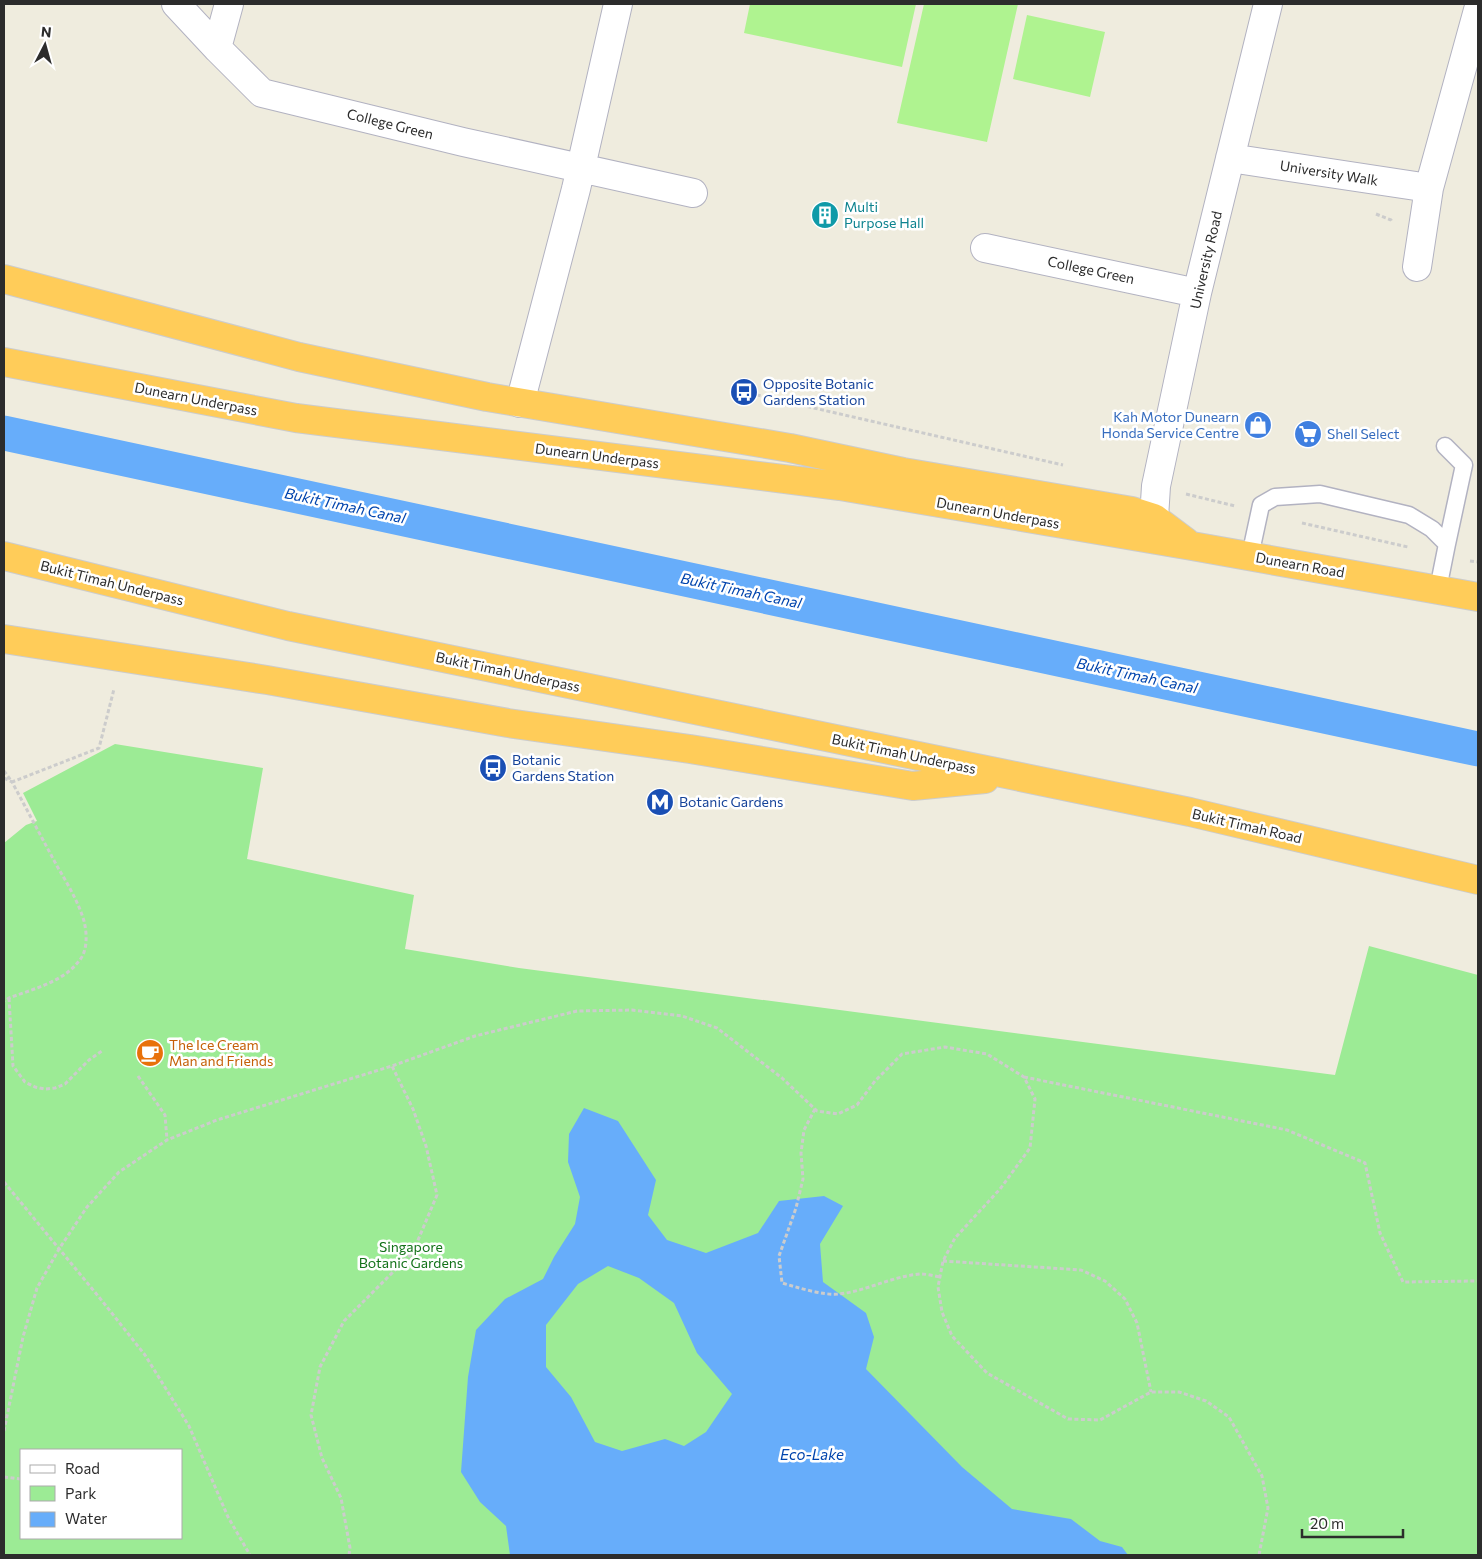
<svg xmlns="http://www.w3.org/2000/svg" width="1482" height="1559" viewBox="0 0 1482 1559" font-family="Commissioner,sans-serif">
  <rect width="100%" height="100%" fill="#efecde"/>
  <path fill="#9ceb95" fill-rule="evenodd" d="M115,744L263,768L247,859L414,895L405,949L519,968L1335,1075L1369,946L1478,975V1555H4V843L26,825L37,821L23,793ZM21,1450H181V1538H21Z"/>
  <path fill="#aff390" d="M750,4H916L902,67L744,33Z
    M924,4H1018L987,142L897,123Z
    M1027,15L1105,32L1090,97L1013,79Z"/>
  <path fill="#67adfa" fill-rule="evenodd" d="M584,1108L618,1121L656,1180L648,1215L667,1240L706,1253L758,1233L779,1201L824,1196L843,1206L820,1244L823,1282L866,1313L874,1337L866,1369L962,1467L1012,1509L1071,1519L1100,1541L1122,1547L1128,1555H510L506,1526L480,1502L461,1472L468,1377L476,1330L505,1299L543,1279L554,1257L575,1224L580,1197L568,1162L569,1134ZM608,1266L639,1278L674,1303L697,1353L732,1394L706,1432L684,1446L665,1439L622,1451L595,1442L571,1397L546,1367V1325L578,1284Z"/>
  <g fill="none" stroke-linecap="round" stroke-linejoin="round">
    <path stroke="#67adfa" stroke-width="35" d="M4,433L1478,749"/>
    <g stroke="#b2b2c1" stroke-width="19">
      <path id="lane" d="M1445,446L1464,465L1447,544
        M1250,556L1261,505L1275,497L1320,494L1409,515L1432,529L1447,544L1438,589"/>
    </g>
    <g stroke="#b2b2c1" stroke-width="30">
      <path id="street" d="M176,4L217,48L262,93L463,142L693,193
        M217,48L229,4
        M1230,158L1429,188
        M985,248L1197,293
        M1417,267L1429,188L1478,10
        M520,403L576,189L618,4
        M1154,518L1156,486L1197,293L1268,4"/>
    </g>
    <g stroke="#ccc" stroke-width="30">
      <path id="highway" d="M4,279L299,357L487,397L790,448L903,472L1132,511L1154,518L1186,542
        M4,362L296,418L840,486L1192,546L1478,597
        M4,556L288,626L1190,812L1478,880
        M4,639L267,680L508,723L690,749L913,786L985,779"/>
    </g>
    <path stroke="#ccc" stroke-width="3" stroke-dasharray="4 2.5" stroke-linecap="butt" d="M1376,214L1391,220L1392,222
      M744,392L1063,465
      M1186,494L1235,506
      M1302,523L1408,547
      M1470,561L1478,562
      M4,771L12,782L99,748L114,689
      M4,778L12,782C27,810 42,838 57,866C67,883 78,901 84,921C87,933 88,951 79,961C63,982 33,989 9,998L4,1001
      M9,998L13,1066L25,1082L35,1087L45,1089L55,1088L65,1084L89,1060L102,1051
      M138,1076L165,1115L167,1140
      M1024,1077L1287,1130L1365,1163L1380,1233L1403,1282L1477,1281
      M815,1109L804,1130L801,1153L803,1179L796,1208L779,1256L782,1283C796,1287 824,1296 839,1294C867,1291 892,1276 921,1274C927,1274 934,1276 940,1277
      M4,1182L103,1302L145,1355L189,1426L228,1517L250,1555
      M943,1261L1081,1270L1105,1281L1125,1299L1137,1323L1151,1392
      M4,1431L23,1337L37,1288L59,1249L87,1207L119,1172L167,1140L217,1120L392,1066L475,1036L577,1011L632,1010L682,1016L717,1028L782,1078L817,1111L838,1114L857,1105L875,1081L902,1054L945,1047L987,1054L1024,1077L1035,1099L1030,1148L1000,1189L955,1238L943,1261L938,1287L942,1312L952,1336L987,1373L1068,1419L1100,1420L1151,1392H1179L1206,1401L1229,1417L1262,1476L1268,1508L1259,1555
      M4,1477L21,1479
      M349,1555L350,1548L341,1498L322,1458L311,1415L320,1367L344,1321L413,1252L437,1195L426,1146L413,1109L392,1066"/>
    <use href="#lane" stroke="#fff" stroke-width="16"/>
    <use href="#street" stroke="#fff" stroke-width="28"/>
    <use href="#highway" stroke="#ffcc59" stroke-width="28"/>
  </g>
  <defs>
    <g id="building-disc" transform="scale(1.4375)"><circle r="9.5" fill="#0f9aa8" stroke="#fff"/><path d="M-4-6H4V6H1V3H-1V6H-4ZM-2.5-4.3h1.7v1.8h-1.7ZM.8-4.3h1.7v1.8H.8ZM-2.5-1h1.7V.8h-1.7ZM.8-1h1.7V.8H.8Z" fill="#fff"/></g>
    <g id="bus-disc" transform="scale(1.4375)"><circle r="9.5" fill="#1a4fb4" stroke="#fff"/><path d="M-5-6H5V4H4V6H2V4H-2V6H-4V4H-5ZM-3.5-4V0h7V-4ZM-3.5 1.2v1.5H-2V1.2ZM2 1.2v1.5H3.5V1.2Z" fill="#fff"/></g>
    <g id="shop-disc" transform="scale(1.4375)"><circle r="9.5" fill="#3f7fe0" stroke="#fff"/><path d="M-5-2.5h2.3a2.7 3.5 0 0 1 5.4 0H5L5.5 6h-11ZM-1.5-2.5h3a1.5 2.3 0 0 0-3 0Z" fill="#fff"/></g>
    <g id="supermarket-disc" transform="scale(1.4375)"><circle r="9.5" fill="#3f7fe0" stroke="#fff"/><path d="M-6-5.5h2.5l.6 2H6L4.5 2H-2.5L-4.4-4H-6ZM-1.5 3.2a1.3 1.3 0 1 0 .1 0ZM3 3.2a1.3 1.3 0 1 0 .1 0Z" fill="#fff"/></g>
    <g id="metro-disc" transform="scale(1.4375)"><circle r="9.5" fill="#1a4fb4" stroke="#fff"/><path d="M-5.5 5V-5H-3L0 0L3-5H5.5V5H3V-.5L0 4L-3-.5V5Z" fill="#fff"/></g>
    <g id="cafe-disc" transform="scale(1.4375)"><circle r="9.5" fill="#e8710a" stroke="#fff"/><path d="M-5.5-4.5H6V0H3Q3 3.5 0 3.5H-2.5Q-5.5 3.5-5.5 0ZM3-3.2v2h1.7v-2ZM-6 4.5H4V6H-6Z" fill="#fff"/></g>
  </defs>
  <g fill-rule="evenodd">
    <use href="#building-disc" x="825" y="215"/>
    <use href="#bus-disc" x="744" y="392"/>
    <use href="#shop-disc" x="1258" y="425"/>
    <use href="#supermarket-disc" x="1308" y="434"/>
    <use href="#bus-disc" x="493" y="768"/>
    <use href="#metro-disc" x="660" y="802"/>
    <use href="#cafe-disc" x="150" y="1053"/>
  </g>
  <g text-anchor="middle" stroke-width="5" stroke-linejoin="round" paint-order="stroke">
    <g font-size="14" fill="#2c2c2c" stroke="#fff">
      <text transform="translate(390 124) rotate(14)" y="5">College Green</text>
      <text transform="translate(1329 173) rotate(9)" y="5">University Walk</text>
      <text transform="translate(1206 260) rotate(-77)" y="5">University Road</text>
      <text transform="translate(1091 270) rotate(12)" y="5">College Green</text>
      <text transform="translate(196 399) rotate(11)" y="5">Dunearn Underpass</text>
      <text transform="translate(597 456) rotate(7)" y="5">Dunearn Underpass</text>
      <text transform="translate(998 513) rotate(10)" y="5">Dunearn Underpass</text>
      <text transform="translate(1300 565) rotate(10)" y="5">Dunearn Road</text>
      <text transform="translate(112 583) rotate(14)" y="5">Bukit Timah Underpass</text>
      <text transform="translate(508 672) rotate(12)" y="5">Bukit Timah Underpass</text>
      <text transform="translate(904 754) rotate(12)" y="5">Bukit Timah Underpass</text>
      <text transform="translate(1247 826) rotate(13)" y="5">Bukit Timah Road</text>
    </g>
    <g font-size="14" fill="#0d838f" stroke="#fff" text-anchor="start">
      <text x="844" y="212">Multi<tspan x="844" dy="16">Purpose Hall</tspan></text>
    </g>
    <g font-size="14" fill="#164399" stroke="#fff" text-anchor="start">
      <text x="763" y="389">Opposite Botanic<tspan x="763" dy="16">Gardens Station</tspan></text>
      <text x="512" y="765">Botanic<tspan x="512" dy="16">Gardens Station</tspan></text>
      <text x="679" y="807">Botanic Gardens</text>
    </g>
    <g font-size="14" fill="#366cbe" stroke="#fff" text-anchor="end">
      <text x="1239" y="422">Kah Motor Dunearn<tspan x="1239" dy="16">Honda Service Centre</tspan></text>
      <text x="1327" y="439" text-anchor="start">Shell Select</text>
    </g>
    <g font-size="14" fill="#c56008" stroke="#fff" text-anchor="start">
      <text x="169" y="1050">The Ice Cream<tspan x="169" dy="16">Man and Friends</tspan></text>
    </g>
    <g font-size="14" fill="#137219" stroke="#fff">
      <text x="411" y="1252">Singapore<tspan x="411" dy="16">Botanic Gardens</tspan></text>
    </g>
    <g font-size="15" font-style="italic" fill="#0044ad" stroke="#fff">
      <text transform="translate(345 506) rotate(12)" y="5">Bukit Timah Canal</text>
      <text transform="translate(741 591) rotate(12)" y="5">Bukit Timah Canal</text>
      <text transform="translate(1137 676) rotate(12)" y="5">Bukit Timah Canal</text>
      <text x="812" y="1460">Eco-Lake</text>
    </g>
  </g>
  <rect width="1482" height="1559" fill="none" stroke="#2c2c2c" stroke-width="10"/>
  <rect x="20" y="1449" width="162" height="90" fill="#ffffff" stroke="#ababab"/>
  <rect x="30" y="1465" width="25" height="8" fill="#ffffff" stroke="#ababab"/>
  <text x="65" y="1474" font-size="15" fill="#2c2c2c">Road</text>
  <rect x="30" y="1486" width="25" height="15" fill="#9ceb95" stroke="#ababab"/>
  <text x="65" y="1499" font-size="15" fill="#2c2c2c">Park</text>
  <rect x="30" y="1512" width="25" height="15" fill="#67adfa" stroke="#ababab"/>
  <text x="65" y="1524" font-size="15" fill="#2c2c2c">Water</text>
  <g transform="translate(45 45) rotate(6)" stroke="#ffffff" stroke-width="4" paint-order="stroke">
  <path d="M0-4L9 19L0 12L-9 19Z" fill="#2c2c2c"/>
  <text y="-8" font-size="14" font-weight="bold" text-anchor="middle" fill="#2c2c2c">N</text>
  </g>
  <path d="M1302 1529v8h101v-8" fill="none" stroke="#2c2c2c" stroke-width="2.5"/>
  <text x="1310" y="1529" font-size="15" fill="#2c2c2c" stroke="#ffffff" stroke-width="4" paint-order="stroke">20 m</text>
</svg>
